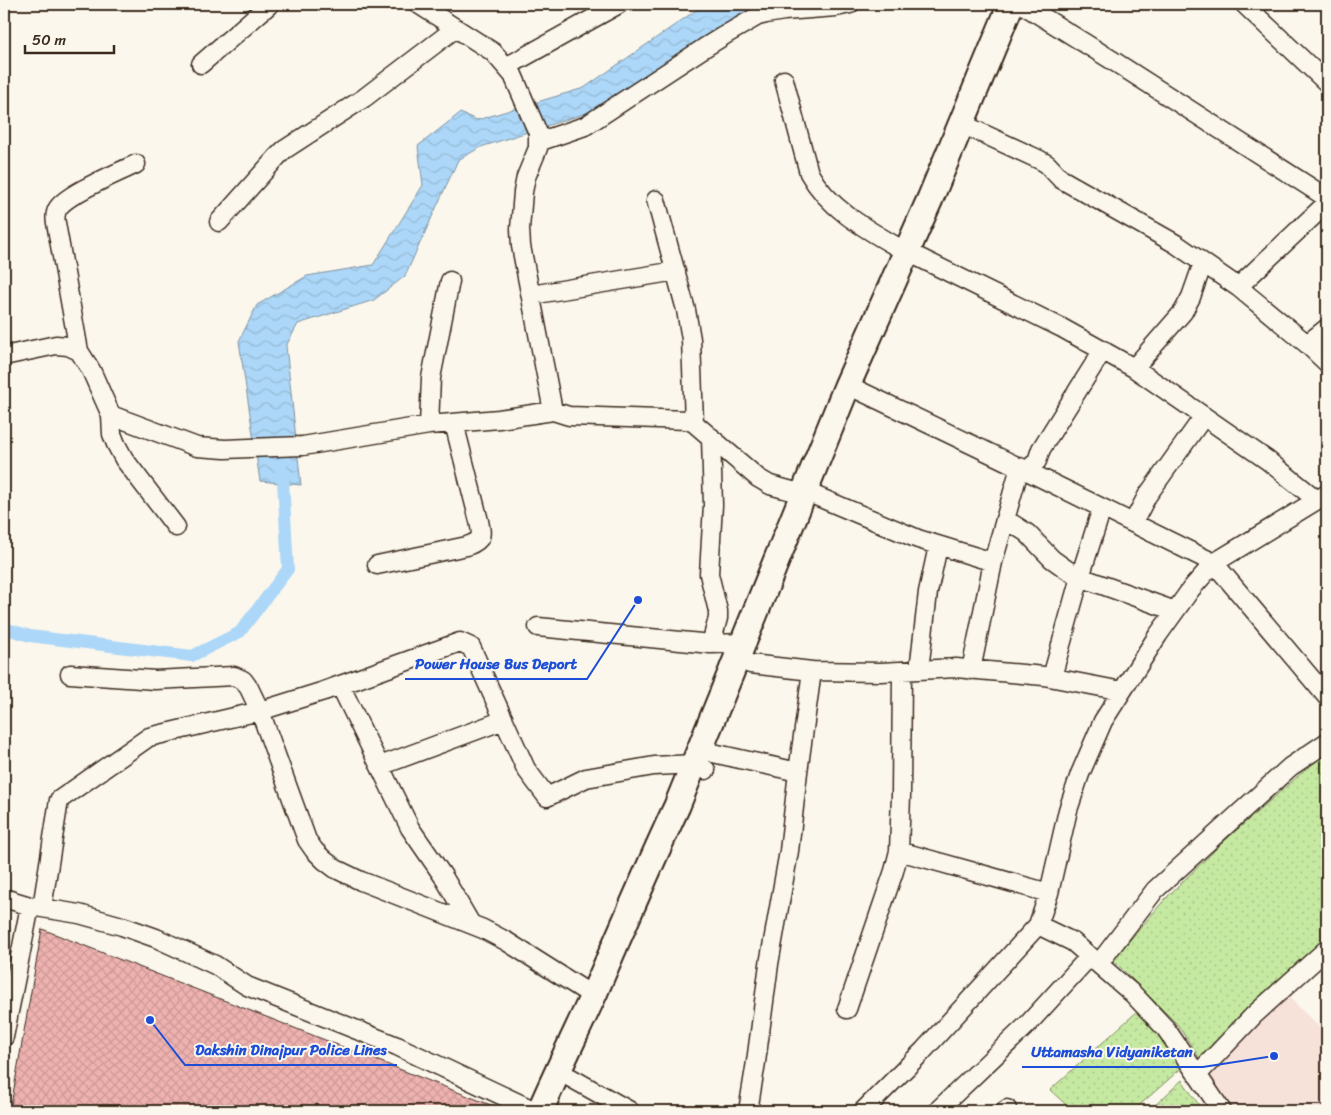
<svg xmlns="http://www.w3.org/2000/svg" width="1331" height="1115" viewBox="0 0 1331 1115" font-family="Sriracha,sans-serif">
  <defs>
    <pattern id="park-dots" width="8" height="8" patternUnits="userSpaceOnUse" patternTransform="scale(1.25)"><rect width="8" height="8" fill="#c6e9a2"/><path d="M2 2h.1M6 6h.1" fill="none" stroke="#abc88b" stroke-width="1.8" stroke-linecap="round"/></pattern>
    <pattern id="water-waves" width="16" height="10" patternUnits="userSpaceOnUse" patternTransform="scale(1.25)"><rect width="16" height="10" fill="#acd7f8"/><path d="M0 5q4-4 8 0t8 0" fill="none" stroke="#95b9d4"/></pattern>
    <pattern id="building-cross-hatch" width="8" height="8" patternUnits="userSpaceOnUse" patternTransform="scale(1.25)"><rect width="8" height="8" fill="#eeb2b0"/><path d="M0 0l8 8M0 8l8-8" fill="none" stroke="#cd9997"/></pattern>
  </defs>
  <rect width="100%" height="100%" fill="#fbf7ec"/>
  <filter id="ink" filterUnits="userSpaceOnUse"><feTurbulence type="fractalNoise" baseFrequency=".02" numOctaves="2"/><feDisplacementMap in="SourceGraphic" scale="10" xChannelSelector="R" yChannelSelector="G"/><feConvolveMatrix kernelMatrix="1 2 1 2 8 2 1 2 1" color-interpolation-filters="sRGB"/></filter>
  <g filter="url(#ink)">
    <path fill="#f7e2da" d="M1284,992L1327,1035V1111H1225L1201,1076Z"/>
    <path fill="url(#park-dots)" stroke="#808a60" d="M1327,753V940L1249,1011L1201,1060L1177,1024L1113,960L1166,898L1222,843L1306,769Z
      M1140,1009L1186,1064L1133,1111H1073L1050,1090Z
      M1182,1080L1203,1111H1149Z"/>
    <path fill="url(#water-waves)" stroke="#7f92a1" d="M705,4H766L709,35L602,108L481,147L458,160L405,276L374,300L298,324L286,346L301,485L260,481L239,341L257,305L307,276L373,265L423,185L418,146L460,113L477,120L584,88Z"/>
    <g fill="none" stroke-linecap="round" stroke-linejoin="round">
      <path stroke="#acd7f8" stroke-width="12" d="M4,628L30,636L192,656L240,632L288,569L283,480L281,468"/>
    </g>
    <path fill="url(#building-cross-hatch)" stroke="#3b2a1e" d="M42,929L506,1111H10Z"/>
    <g fill="none" stroke-linecap="round" stroke-linejoin="round">
      <g stroke="#3b2a1e" stroke-width="21">
        <path id="minor" d="M418,4L493,52L513,75L538,133V148L526,177L523,192L520,229L521,246L553,411
          M1244,4L1327,83
          M1025,6L1115,62L1327,198
          M201,64L270,4
          M506,67L619,4
          M784,80L809,173C830,211 870,231 906,252
          M973,129L1040,160L1047,164L1061,179L1176,244L1238,287L1307,344L1327,363
          M538,142L585,126L605,113L704,48L725,35L758,16L766,14L784,11L836,7L850,4
          M656,200L686,310L691,339L694,423
          M219,222L277,157L284,150L364,98L456,28
          M918,257L1062,328L1134,368L1267,460L1317,500
          M1238,287L1327,203
          M531,295L676,271
          M1307,344L1327,328
          M79,351L56,223C55,218 55,213 58,208C68,193 118,173 136,164
          M4,356L56,345L68,346L79,351L91,370L111,415L112,434L116,444L124,459L176,527
          M1134,368L1183,312L1191,297L1203,263
          M860,391L1027,471L1214,563L1327,697
          M111,415L197,447L225,449L303,446L429,425L499,419L553,411L569,416L688,420L694,423L758,478L770,485L803,494
          M429,425L431,378L450,281
          M711,437L713,505L709,574L718,611V618L711,644
          M1027,471L1037,461L1041,449L1103,350
          M816,496L918,539L993,562
          M1005,519L1027,533L1052,559L1066,569L1080,577L1175,611
          M1133,523L1147,496L1204,416
          M377,565L467,546C483,540 482,536 479,521L454,423
          M538,627L711,644L743,643
          M750,664L812,671L881,672L956,668L1044,676L1122,691
          M919,670L928,592L937,551L940,546
          M971,670L993,562L1020,467
          M70,674L155,680L234,676L243,680L249,688L260,711L307,840L314,850L324,860L336,869L361,881L483,929L506,941L593,996
          M1052,677L1080,577L1102,508
          M340,685L410,828L443,876L471,924
          M713,753L798,772
          M380,766L504,720
          M899,851L1049,893
          M4,898L30,906L79,914L122,926L156,938L215,965L247,986L397,1046L535,1111
          M42,908L59,800L149,737L260,711L324,691L460,642L471,647L526,769L547,797L586,778L654,766L695,764L706,770
          M1038,925L1073,942L1133,994L1166,1029L1222,1111
          M1100,965V962L1155,890L1290,767L1327,742
          M847,1009L894,871L899,851L901,795L902,671
          M4,1037L30,906
          M1197,1075L1254,1015L1327,949
          M571,1078L630,1111
          M939,1109L1027,1025L1090,956
          M748,1111L756,1062L769,964L789,851L798,772L812,671
          M863,1111L923,1051L1038,925L1049,893L1068,810L1080,774L1103,721L1158,635L1191,589L1214,563L1327,494
          M1005,1111L1007,1109"/>
      </g>
      <g stroke="#3b2a1e" stroke-width="29">
        <path id="highway" d="M540,1111C557,1072 576,1033 594,994C621,931 648,868 677,806L847,386L930,199L1011,4"/>
      </g>
      <use href="#minor" stroke="#fbf7ec" stroke-width="18"/>
      <use href="#highway" stroke="#fbf7ec" stroke-width="25"/>
    </g>
  </g>
  <path fill="none" stroke="#1d4ed8" stroke-width="2" d="M638 600L587 679H405M150 1020L185 1065H397M1274 1056L1203 1067H1022"/>
  <g fill="#1d4ed8" stroke="#fbf7ec" stroke-width="2">
    <circle cx="638" cy="600" r="5"/>
    <circle cx="150" cy="1020" r="5"/>
    <circle cx="1274" cy="1056" r="5"/>
  </g>
  <g font-size="15" text-anchor="middle" font-weight="bold" fill="#1d4ed8" stroke="#fbf7ec" stroke-width="4" stroke-linejoin="round" paint-order="stroke">
    <text x="496" y="669">Power House Bus Deport</text>
    <text x="291" y="1055">Dakshin Dinajpur Police Lines</text>
    <text x="1112" y="1057">Uttamasha Vidyaniketan</text>
  </g>
  <rect width="1331" height="1115" fill="none" stroke="#fbf7ec" stroke-width="20"/>
  <rect x="10" y="10" width="1311" height="1095" fill="none" stroke="#3b2a1e" stroke-width="2" filter="url(#ink)"/>
  <path d="M25 45v8h89v-8" fill="none" stroke="#3b2a1e" stroke-width="2.5"/>
  <text x="32" y="45" font-size="15" fill="#3b2a1e" stroke="#fbf7ec" stroke-width="4" paint-order="stroke">50 m</text>
</svg>
